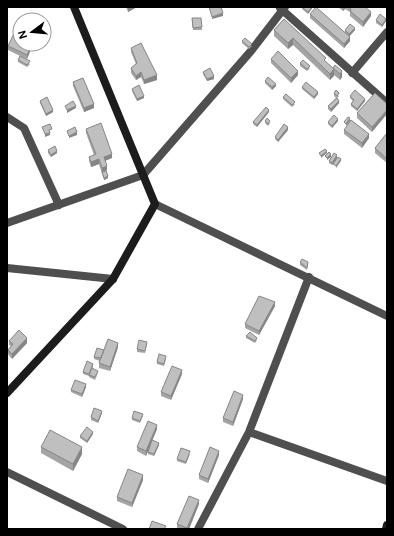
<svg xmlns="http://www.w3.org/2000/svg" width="394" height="536" viewBox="0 0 394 536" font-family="'DM Sans',sans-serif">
  <rect width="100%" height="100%" fill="#fff"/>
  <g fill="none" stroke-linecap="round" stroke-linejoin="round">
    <path stroke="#4f4f4f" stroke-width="8" d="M280,8L387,103
      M352,73L387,32
      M7,117L24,128L59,205
      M155,204L387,316
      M7,223L143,175L251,51L285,7
      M7,268L113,279
      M249,432L387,481
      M7,472L123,529
      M198,529L249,432L309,277"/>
    <path stroke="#1c1c1c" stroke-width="8" d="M7,393L113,279L155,204L74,7
      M386,529L387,525"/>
  </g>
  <path fill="#a4a4a4" d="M126,7H137L128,12Z
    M302,7H313L308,14L302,9Z
    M338,7H365L371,16L363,27L350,16V12L345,9L343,11Z
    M310,14L345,32V30H355L350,36V41L344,48L310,18Z
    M192,18H201L202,30H193Z
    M284,19L333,69L335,65L342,77L340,80L334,75L330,80L293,45L288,49L274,36V30Z
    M376,20L386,21L382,27L376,23Z
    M242,41L252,46L249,49L242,43Z
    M20,44H33L27,59L20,56L30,64L27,67L18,62V60L20,56L8,50V46Z
    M131,48L157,80L144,84L141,77L136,80L131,73V68L136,64L131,52Z
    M271,59L298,75L291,83L271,63Z
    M300,63L310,68L307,71L300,66Z
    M203,72L214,79L207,81L203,74Z
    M265,81L276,86L272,90L265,83Z
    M73,82L94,108L84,112L73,86Z
    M302,87L318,94L314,99L302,89Z
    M132,89L144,98L137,101L132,91Z
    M334,93L339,96L337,98L339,103L331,112L328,109V106L336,98L334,96Z
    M375,93L372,132L357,118V113Z
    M350,96L365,101L357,111L351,106V104L353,101L350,98Z
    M283,97L295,104L292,107L283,99Z
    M40,101L53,112L46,116L40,103Z
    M269,112L257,127L253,124V122Z
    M265,121L270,123L268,126L265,123Z
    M338,121L332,128L328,124V122Z
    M86,129L112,158L105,161L108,178L104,180L99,164L91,167L89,161V157L94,155L86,133Z
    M288,130L278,142L275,139V137Z
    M344,130L369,138L362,148L344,134Z
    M387,133V163L375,153V148Z
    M48,150L57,153L51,157L48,153Z
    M337,158L332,165L329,163V161Z
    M300,262L308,265L307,270L300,265Z
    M275,306L259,335L245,328V324Z
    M246,336L257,340L255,343L246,338Z
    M9,341L27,343L12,359L8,354V350L11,346L9,345Z
    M147,344L145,353L137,352V349Z
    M118,347L110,371L99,368V363L100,361L94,359V357L104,350Z
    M166,359L164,366L157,364V362Z
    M93,366L89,376L83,374V372Z
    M98,373L95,380L89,377V375Z
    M182,374L171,400L161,396V392Z
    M86,387L82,397L71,392V390Z
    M243,399L233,426L223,422V418Z
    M102,413L98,423L91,420V417Z
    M143,416L140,423L132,420V418Z
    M157,429L152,440L159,445L154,456L148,454V452L151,444L146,456L137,451V447Z
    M93,434L87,443L80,438V436Z
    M41,447L82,454L73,471L41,453Z
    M190,454L186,464L177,461V459Z
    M219,455L208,483L199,479V475Z
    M143,480L132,507L117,501V497Z
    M199,504L189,529H179L177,528V524Z"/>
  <path fill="#868686" d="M128,7H137L128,12Z
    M312,7H313L308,14V12Z
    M343,7H345V9L343,11Z
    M371,12V16L363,27V22Z
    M223,13V16L212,19V17Z
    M386,19V21L382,27V25Z
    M355,28V30L349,36V34Z
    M350,37V41L344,48V44Z
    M293,38V45L288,49V43Z
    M32,44H33L27,59V55Z
    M334,69V76L330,80V74Z
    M298,71V75L291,83V78Z
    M342,71V77L340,80V74Z
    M141,72V77L136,80V76Z
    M157,75V80L144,84V80Z
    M214,76V79L207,81V79Z
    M276,84V86L272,90V87Z
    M318,92V94L314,99V97Z
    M144,96V98L137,101V99Z
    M365,99V101L357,111V109Z
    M339,101V103L331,112V109Z
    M94,104V108L84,112V108Z
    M76,106V108L67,113V110Z
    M53,110V112L46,116V114Z
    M269,110V112L257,127V125Z
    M387,110V114L372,132V127Z
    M350,118V121L346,126V124Z
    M338,119V121L332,128V126Z
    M288,127V130L278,142V140Z
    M77,132V135L69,138V136Z
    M50,133V135L45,137V134Z
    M369,134V138L362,148V143Z
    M57,151V153L51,157V155Z
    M327,151V153L321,158V156Z
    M112,154V158L104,161V157Z
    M331,154V157L327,160V158Z
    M337,155V158L332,165V163Z
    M99,159V164L91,167V162Z
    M341,159V161L336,168V166Z
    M107,166V170L102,172V168Z
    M108,176V178L104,180V178Z
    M275,302V306L259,335V331Z
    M27,338V343L12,359V354Z
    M118,343V347L110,371V367Z
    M93,364V366L89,376V374Z
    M182,370V374L171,400V396Z
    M86,384V387L82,397V394Z
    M243,395V399L233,426V422Z
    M102,411V413L98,423V421Z
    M157,425V429L146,456V451Z
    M93,432V434L87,443V441Z
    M159,443V445L154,456V454Z
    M82,447V454L73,471V464Z
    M219,451V455L208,483V479Z
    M143,475V480L132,507V503Z
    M199,500V504L189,529H187Z"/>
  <path fill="#bfbfbf" stroke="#868686" d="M209,7H221L223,13L212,17Z
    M302,7H312L308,12Z
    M316,7L350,37L344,44L310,14Z
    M348,7H365L371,12L363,22L350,11L351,9Z
    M380,14L386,19L382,25L376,20Z
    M192,18H201L202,27L193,28Z
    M284,19L326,58L324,60L334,69L330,74L293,38L288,43L274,30Z
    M350,24L355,28L349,34L345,30Z
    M16,29L20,31V44H32L27,55L8,46Z
    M245,38L252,44L249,47L242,41Z
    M141,43L157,75L144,80L141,72L136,76L131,68L137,63L131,48Z
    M278,51L298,71L291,78L271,59Z
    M20,56L30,61L27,65L18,60Z
    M303,60L310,66L307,69L300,63Z
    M335,65L342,71L340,74L333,68Z
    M210,68L214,76L207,79L203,72Z
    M268,77L276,84L272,87L265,81Z
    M83,78L94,104L84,108L73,82Z
    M306,82L318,92L314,97L302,87Z
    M139,85L144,96L137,99L132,89Z
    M336,90L339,93L337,96L334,93Z
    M355,90L365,99L357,109L351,104L354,100L350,96Z
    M375,93L387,104V110L372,127L357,113Z
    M286,94L295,102L292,105L283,97Z
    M47,97L53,110L46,114L40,101Z
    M337,98L339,101L331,109L328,106Z
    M73,101L76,106L67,110L65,106Z
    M266,107L269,110L257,125L253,122Z
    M334,115L338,119L332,126L328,122Z
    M348,117L350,118L346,124L344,122Z
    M267,118L270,121L268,124L265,121Z
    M351,120L369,134L362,143L344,130Z
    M101,123L112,154L104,157L107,166L102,168L99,159L91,162L89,157L96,154L86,129Z
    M50,124L52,129L49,130L50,133L45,134L42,127Z
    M284,124L288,127L278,140L275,137Z
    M75,127L77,132L69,136L67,131Z
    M387,133V159L375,148Z
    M55,146L57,151L51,155L48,150Z
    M325,149L327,151L321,156L319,153Z
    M329,152L331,154L327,158L325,156Z
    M334,153L337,155L332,163L329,161Z
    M338,157L341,159L336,166L333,164Z
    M106,171L108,176L104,178L102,172Z
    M302,259L308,262L307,268L300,262Z
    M259,296L275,302L259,331L245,324Z
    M19,330L27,338L12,354L8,350L13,344L9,341Z
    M250,332L257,338L255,341L246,336Z
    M108,339L118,343L110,367L99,363Z
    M139,340L147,342L145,351L137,349Z
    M97,348L104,350L101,358L94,357Z
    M159,354L166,356L164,364L157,362Z
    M87,361L93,364L89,374L83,372Z
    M172,366L182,370L171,396L161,392Z
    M92,368L98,371L95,377L89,375Z
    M75,380L86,384L82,394L71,390Z
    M234,391L243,395L233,422L223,418Z
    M94,408L102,411L98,421L91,417Z
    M134,411L143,414L140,421L132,418Z
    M148,421L157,425L146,451L137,447Z
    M87,427L93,432L87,441L80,436Z
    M50,430L82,447L73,464L41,447Z
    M152,440L159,443L154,454L148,452Z
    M210,447L219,451L208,479L199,475Z
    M181,448L190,451L186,462L177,459Z
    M128,469L143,475L132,503L117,497Z
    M189,496L199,500L187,528L177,524Z
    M152,521L166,526L164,529H149Z"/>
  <rect width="394" height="536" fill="none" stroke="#000000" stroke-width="16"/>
  <g transform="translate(32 32) rotate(254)"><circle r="19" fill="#ffffff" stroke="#999999"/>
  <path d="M0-3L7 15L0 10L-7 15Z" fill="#000000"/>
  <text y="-6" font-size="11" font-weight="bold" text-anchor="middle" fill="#000000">N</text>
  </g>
</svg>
